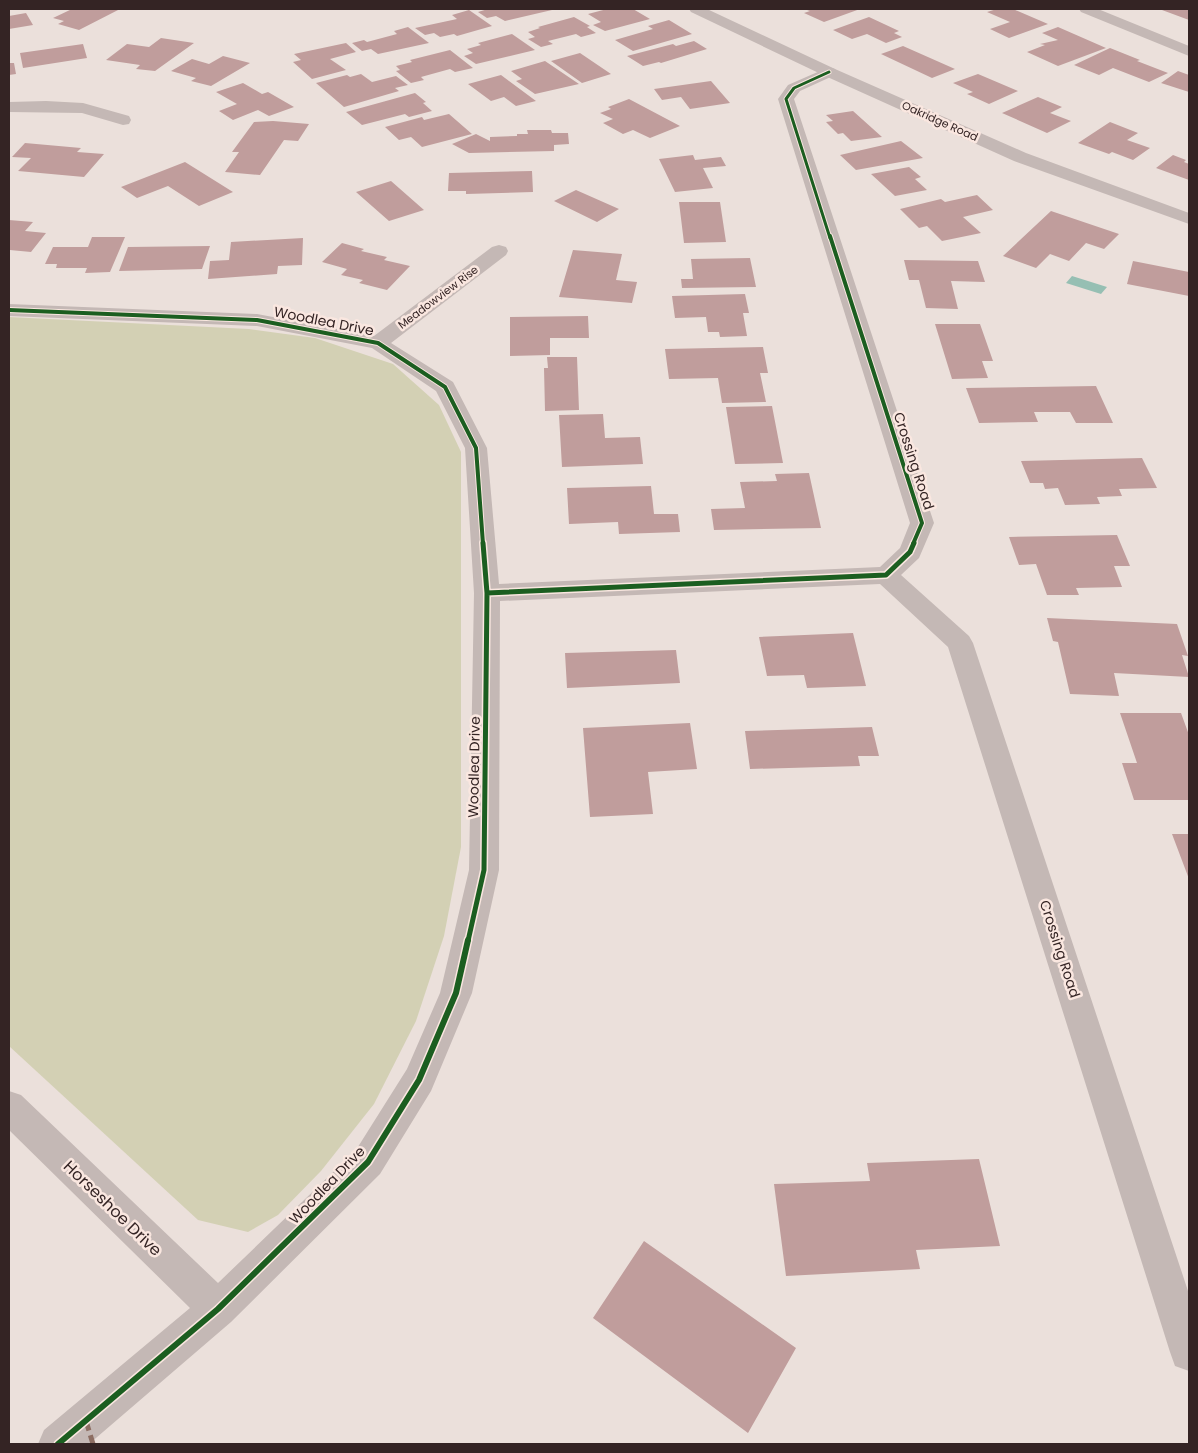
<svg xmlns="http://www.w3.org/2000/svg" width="1198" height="1453" viewBox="0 0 1198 1453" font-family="Poppins,sans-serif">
  <rect width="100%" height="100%" fill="#ebe0db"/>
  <path fill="#d3d0b4" d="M9,317L249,329L315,338L393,364L439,405L461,452V847L444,936L416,1021L374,1104L321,1171L278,1215L248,1232L198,1220L9,1046Z"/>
  <path fill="#96bfb3" d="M1072,276L1107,287L1101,294L1066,283Z"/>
  <path fill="#c09d9c" d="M72,9H120L79,30L58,24L64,21L53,18Z
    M488,9H549L552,10L505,21L496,16L487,18L478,12Z
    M607,9H633L650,19L605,31L593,25L601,22L588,14Z
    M804,9H860L824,22L804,13L810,11Z
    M997,9H1013L1048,24L1009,38L990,29L1010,22L987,12Z
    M1165,9H1189V20L1162,10Z
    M469,10L492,26L457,36L454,34L440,37L434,33L425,35L415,28L457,19L452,15Z
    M26,13L33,25L9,29V16Z
    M574,17L590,26L587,27L596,33L581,37L576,34L548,41L553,44L541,47L528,39L535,37L528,32L540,28L538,27Z
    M869,17L899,31L894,33L902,37L886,43L867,34L852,39L833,30Z
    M669,20L692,34L633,51L615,40L653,29L648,26Z
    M408,27L429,43L378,54L371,49L362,51L352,43L364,40L367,42L397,34L394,31Z
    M1058,27L1106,48L1058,66L1027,52L1045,45L1040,44L1058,40L1042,33Z
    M512,34L535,50L476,64L464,56L473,53L467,49L481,45L478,43Z
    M161,38L194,43L155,71L136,69L140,65L106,60L127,44L149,47Z
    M694,41L707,49L661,63L659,62L643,66L627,56L673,44L676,46Z
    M346,43L356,52L330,59L346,70L312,79L293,62L301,60L294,54Z
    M83,44L87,58L23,68L20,53Z
    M903,46L955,69L932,78L881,54Z
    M1110,48L1140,60L1137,61L1168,73L1149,82L1113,68L1099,75L1074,65Z
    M450,50L473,68L455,72L450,69L421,77L424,80L411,83L396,71L400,70L396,66L412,62L410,60Z
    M580,53L611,74L582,83L551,61Z
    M223,56L250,63L211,86L191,81L196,78L171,71L192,59L209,64Z
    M545,61L579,84L535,94L516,81L522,79L511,71Z
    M9,63H14L16,74L9,75Z
    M1178,71L1189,75V92L1161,83Z
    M361,74L372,82L396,76L408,85L395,88L399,91L344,107L316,83L347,75L350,77Z
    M978,74L1018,91L989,104L967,94L973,92L953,83Z
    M501,75L536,101L516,106L504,97L491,101L468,84Z
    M711,81L730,103L690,109L681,97L662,100L654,89Z
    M243,83L262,94L268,92L294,107L269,116L258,110L233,120L219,111L237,104L216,92Z
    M415,93L426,102L423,103L432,111L409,117L405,114L362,125L346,112Z
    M1038,97L1062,107L1050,113L1071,121L1047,133L1002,113Z
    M629,99L680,126L650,138L633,130L623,134L603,123L613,119L600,113L611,109L608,107Z
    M853,111L882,137L851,141L843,133L838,134L826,122L833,121L826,115Z
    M449,114L472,134L422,147L411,137L399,140L385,127L422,117L424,120Z
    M273,121L309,124L298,141L284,140L260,175L225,172L239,152H232L254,122Z
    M1110,122L1138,133L1127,140L1150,148L1133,160L1112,152L1109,154L1078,143Z
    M527,130H551L552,133H568L569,144L554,145V151L469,153L452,144L476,134L490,141V137L517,136V134H528Z
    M901,141L923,158L856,170L840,155Z
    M25,143L81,148L77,152L104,154L84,177L18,171L31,158L12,157Z
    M693,155L695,160L721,157L726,166L703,168L713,188L675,192L659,159Z
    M1173,155L1186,160L1184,162L1189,164V180L1156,168Z
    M185,162L233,192L199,206L168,186L137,198L121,187Z
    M909,167L921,177L915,179L927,190L895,196L871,174Z
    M532,171L533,192L466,194V191H448L449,173Z
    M391,181L424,210L389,221L356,192Z
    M576,190L619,209L597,222L554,201Z
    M977,195L993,210L963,217L981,233L942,241L927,226L919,228L900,209L941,199L945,202Z
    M679,202H720L726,242L684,243Z
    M1051,211L1119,234L1104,249L1086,243L1069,261L1050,254L1036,268L1003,256Z
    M9,220L33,222L25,231L46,233L31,252L10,250L9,252Z
    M92,237H125L110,272L85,273L87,268H56L57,264H45L53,247H88Z
    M303,238L302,265L278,266L277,274L208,279L210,261L229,260L231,242Z
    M342,243L364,249L361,251L387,257L384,260L410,266L387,290L359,283L363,280L341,275L347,269L322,262Z
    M210,246L202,269L119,271L128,247Z
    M573,250L622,254L616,280L637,282L632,303L559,297Z
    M750,258L756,287L682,288L681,279H693L691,259Z
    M904,260L978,261L985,282L951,281L958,309L926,308L919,280H909Z
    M1133,261L1189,272V296L1127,284Z
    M745,294L749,313H743L747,336L720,337L719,332H708L706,317L675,318L672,296Z
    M588,316L589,338H550V355L510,356V317Z
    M935,324H980L993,361H982L988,378L952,379Z
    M763,347L768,373H760L766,402L722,403L718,378L669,379L665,349Z
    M547,357H577L579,410L545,411L544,368H548Z
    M1096,386L1113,423H1076L1070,412H1034L1038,422L979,423L966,388Z
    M772,406L783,463L735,464L726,407Z
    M603,414L605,438L640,437L643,464L562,467L559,415Z
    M1142,458L1157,488L1119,489L1122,496L1097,497L1100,504L1065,505L1058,488L1045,489L1043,483H1030L1021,461Z
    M809,473L821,528L714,530L711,509L745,508L740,482L777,481L775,474Z
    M651,486L654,514H678L680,532L619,534L618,522L569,524L567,488Z
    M1117,535L1130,566H1114L1122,587L1076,588L1079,595H1047L1036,564L1019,565L1009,537Z
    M1047,618L1177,624L1188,656L1182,655L1189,677L1114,673L1119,696L1070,694L1058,642L1053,641Z
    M853,633L866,686L807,688L804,675L767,676L759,637Z
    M676,650L680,683L567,688L565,653Z
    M1120,713H1181L1189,735V800H1134L1122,763H1137Z
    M690,723L697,769L648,772L653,814L590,817L583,728Z
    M872,727L879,756H858L860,766L750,769L745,731Z
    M1172,834H1189V879Z
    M979,1159L1000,1246L916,1250L920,1269L786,1276L774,1184L870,1181L867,1163Z
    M644,1241L796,1348L748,1433L593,1318Z"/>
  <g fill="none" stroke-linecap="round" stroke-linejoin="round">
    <path fill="#c4b8b5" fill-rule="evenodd" d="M1079,9H1098L1189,46V56L1081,12Z
      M829,67L835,69L837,72L835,75L800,91L794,99L934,523L919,558L901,575L969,636L973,643L1189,1294V1371L1175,1366L1170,1352L948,647L880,584L500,601L499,870L472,993L431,1091L380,1174L231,1322L89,1444H38L44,1430L190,1308L9,1130V1091L21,1095L218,1283L356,1150L407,1069L440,993L469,870L474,593L465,448L436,391L372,348L257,326L9,316V304L257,314L374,336L492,247L499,245L506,247L508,251L506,255L391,343L453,382L487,448L499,584L880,567L900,548L910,523L778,99L788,85Z
      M46,101L83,103L129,116L131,120L129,124L123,125L82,113L9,112V102Z"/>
    <path fill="#c4b8b5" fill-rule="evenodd" d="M689,9H707L835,69L1026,153L1189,213V224L1014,161L823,75L691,12Z"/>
    <path stroke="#8d6e63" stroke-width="5" stroke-dasharray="10 5" stroke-linecap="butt" d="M86,1421L93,1444"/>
    <g stroke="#fae7e0" stroke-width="5">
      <path id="cycleway-far3" d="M829,72L794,88L786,99L830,238"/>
    </g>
    <g stroke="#fae7e0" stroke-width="6">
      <path id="cycleway-far2" d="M830,236L922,523L913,544
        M9,310L257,320L378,343L445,387L476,448L483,544"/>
    </g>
    <g stroke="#fae7e0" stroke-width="8">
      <path id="cycleway-far1" d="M487,593L886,575L910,552L914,543
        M468,941L484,870L487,593L483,543"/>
    </g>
    <g stroke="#fae7e0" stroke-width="9">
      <path id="cycleway" d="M58,1444L218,1309L368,1162L419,1080L456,993L468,940"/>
    </g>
    <use href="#cycleway-far3" stroke="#1b5e20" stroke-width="3"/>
    <use href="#cycleway-far2" stroke="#1b5e20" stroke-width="4"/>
    <use href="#cycleway-far1" stroke="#1b5e20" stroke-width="5"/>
    <use href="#cycleway" stroke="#1b5e20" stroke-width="6"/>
  </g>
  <g text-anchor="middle" stroke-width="5" stroke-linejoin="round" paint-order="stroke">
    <g font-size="11" fill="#342424" stroke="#fae7e0">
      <text transform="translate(940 121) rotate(24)" y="4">Oakridge Road</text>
      <text transform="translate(438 297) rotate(-37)" y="4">Meadowview Rise</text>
    </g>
    <g font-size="14" fill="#342424" stroke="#fae7e0">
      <text transform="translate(324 321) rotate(11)" y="5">Woodlea Drive</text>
      <text transform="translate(914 461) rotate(72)" y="5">Crossing Road</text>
      <text transform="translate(474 767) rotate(-89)" y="5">Woodlea Drive</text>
      <text transform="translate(1060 949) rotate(72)" y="5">Crossing Road</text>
      <text transform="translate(327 1185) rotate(-46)" y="5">Woodlea Drive</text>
    </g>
    <g font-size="16" fill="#342424" stroke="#fae7e0">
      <text transform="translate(113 1208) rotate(44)" y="6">Horseshoe Drive</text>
    </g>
  </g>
  <rect width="1198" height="1453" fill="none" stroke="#342424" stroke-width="20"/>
</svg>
